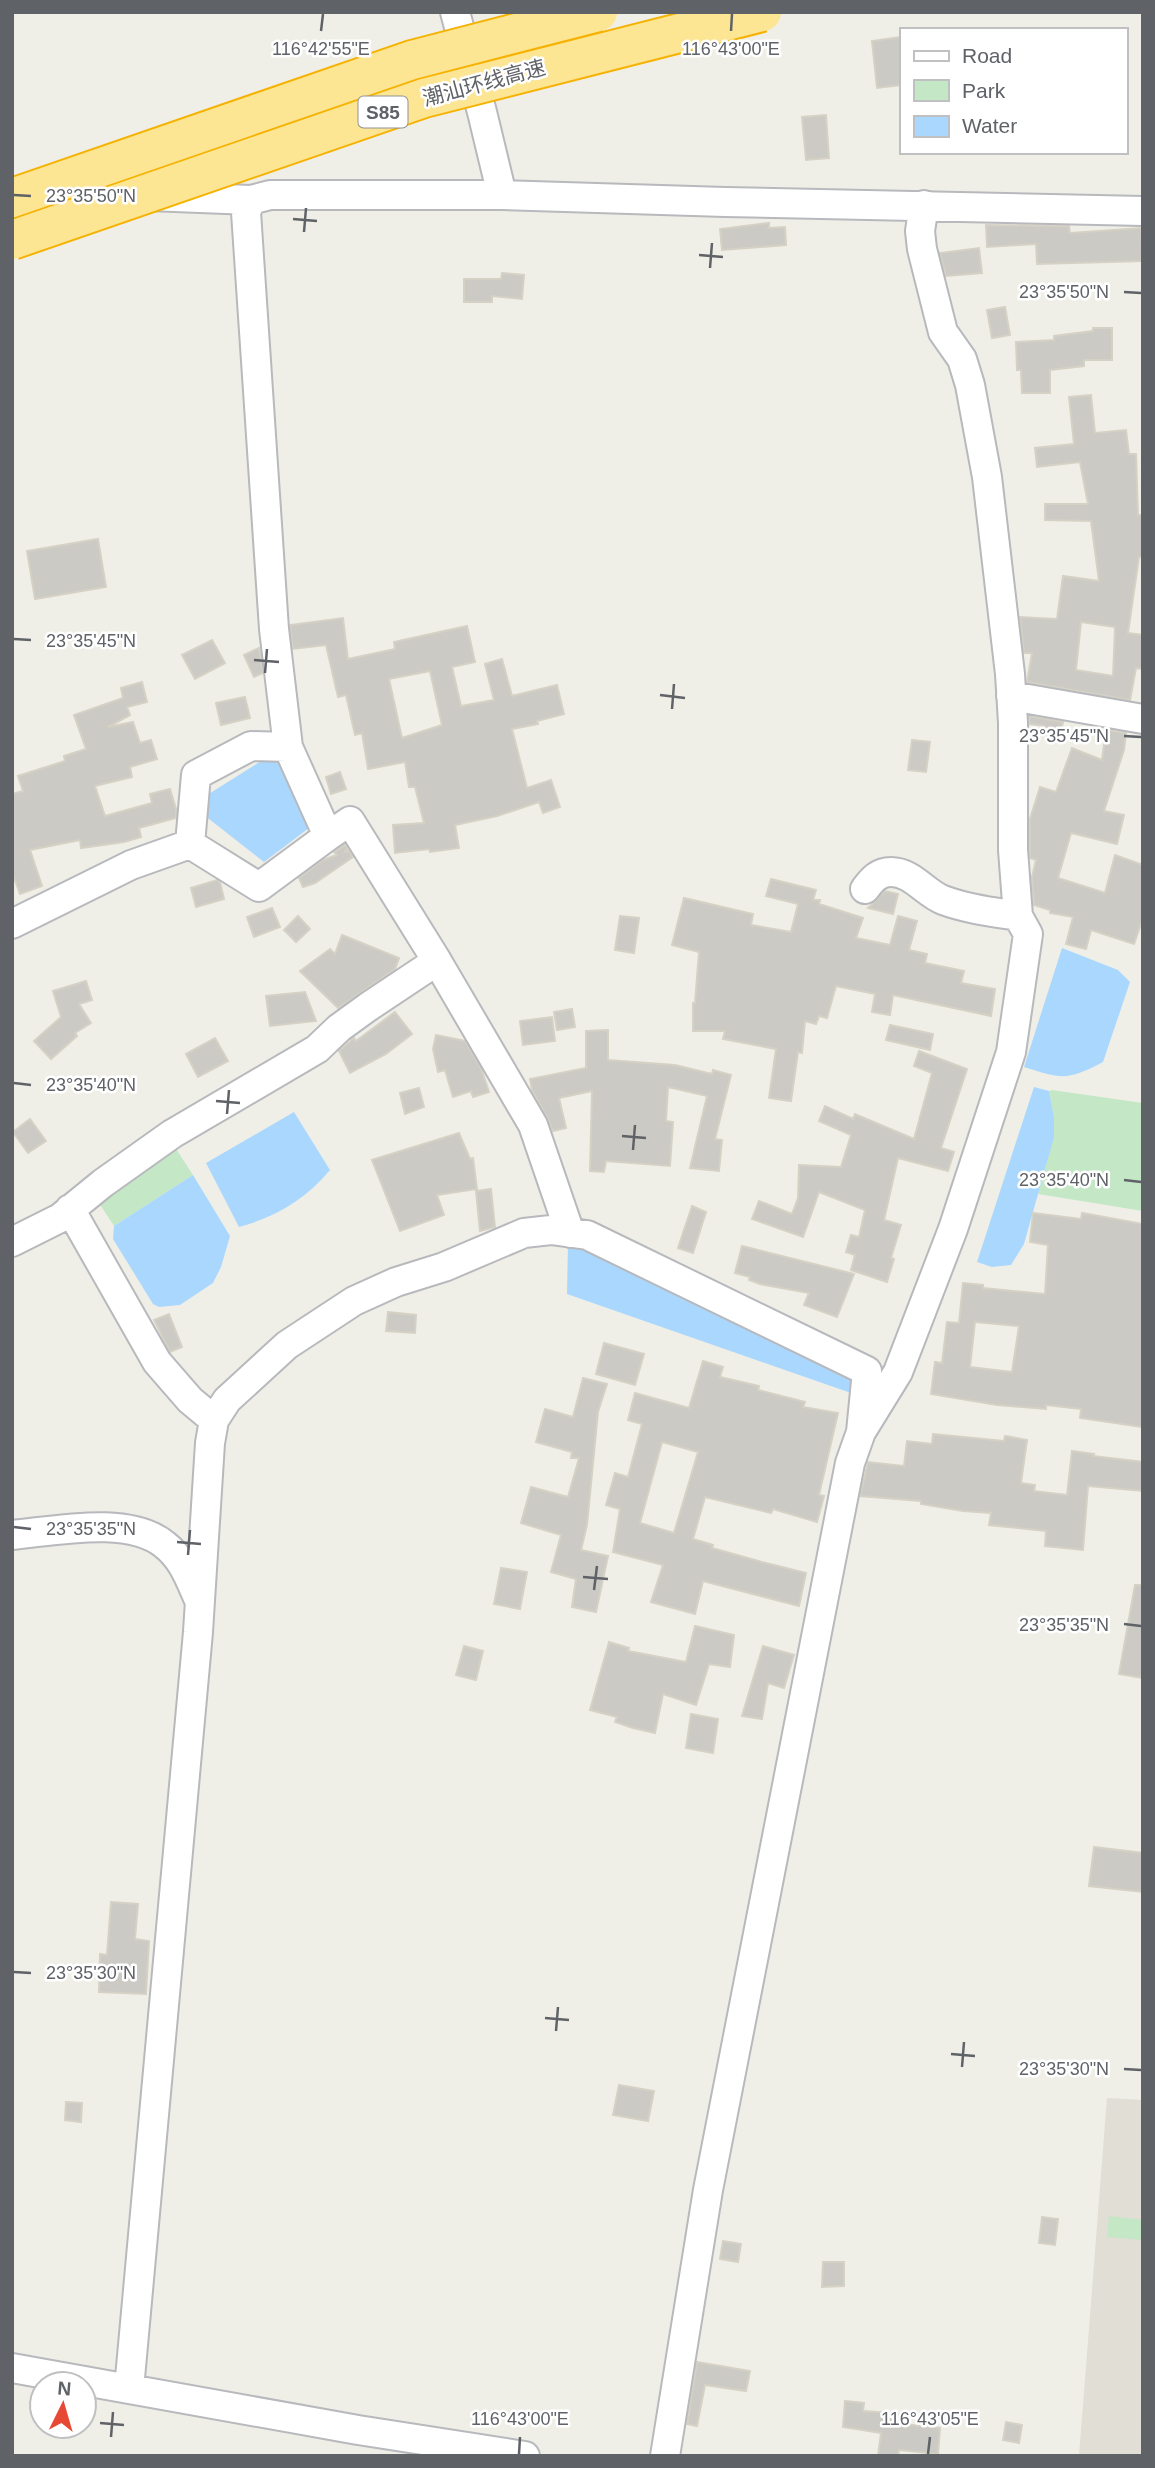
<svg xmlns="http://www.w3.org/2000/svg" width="1155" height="2468" viewBox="0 0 1155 2468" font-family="Helvetica,'Noto Sans SC',sans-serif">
  <rect width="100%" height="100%" fill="#f0efe7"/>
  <path fill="#e0ded5" d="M1107,2098L1143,2100V2456H1079Z"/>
  <path fill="#c4e7c6" d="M1052,1090L1143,1103V1211L1038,1194C1049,1152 1058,1135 1049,1091Z
    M165,1132L193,1175L114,1226L86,1183Z
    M1109,2216L1143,2220V2240L1107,2237Z"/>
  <path fill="#aad7fe" d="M266,758H276L309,828L264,862L200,812L207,795Z
    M1062,948L1118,970L1130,982L1103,1062C1067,1081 1062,1079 1024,1067Z
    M1034,1087L1049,1091L1054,1118V1137L1024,1244L1011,1265L992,1267L977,1262Z
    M294,1112L330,1170C306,1199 276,1217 239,1227L206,1163Z
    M193,1175L230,1236L221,1267L213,1283L180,1305L159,1307L153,1304L113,1239L114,1226Z
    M581,1242L855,1373L851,1393L567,1294L568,1243Z"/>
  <path fill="#cccac4" stroke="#d5d1c5" stroke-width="2" fill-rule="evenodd" d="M901,37V85L877,88L872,41Z
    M826,115L829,158L806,160L802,117Z
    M769,223V228L785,227L786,245L722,250L720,229Z
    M986,225L1069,226L1070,233L1141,228L1143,261L1037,264L1036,244L987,247Z
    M979,248L982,273L946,276L940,253Z
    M502,273L524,275L522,299L492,296V302H464V279H501Z
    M1005,307L1010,335L992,338L987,310Z
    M1093,328H1112V360H1084V366L1050,370V393H1022L1021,370H1017L1016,342L1054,340V336L1093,331Z
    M1091,395L1095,433L1126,430L1129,454H1136L1138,515H1143V557H1139L1128,633L1143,635V669L1136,668L1130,700L1027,682L1032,653H1024L1020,617L1057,619L1063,576L1099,581L1091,521L1045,520V504H1088L1080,462L1037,467L1035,448L1074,444L1069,397ZM1081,622L1115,627L1113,676L1076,670Z
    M98,539L106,587L35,599L27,551Z
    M343,618L348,659L395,649L394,642L467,626L475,662L452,667L461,706L494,700L485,664L502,659L512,696L557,685L564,714L537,721L538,724L512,729L527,788L551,780L560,807L543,813L539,802L497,816L455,825L459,848L430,852L429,849L395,853L393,825L424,823L415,787H409L405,762L368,769L362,733L355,735L346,695L338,697L326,645L293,649L290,625ZM430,671L442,725L402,738L389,679Z
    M212,640L225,663L195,679L182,655Z
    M259,648L263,673L254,677L244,655Z
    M142,682L147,702L127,707L130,715L108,727L133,722L140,743L151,740L157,759L130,767L132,777L95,786L105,816L152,803L150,794L170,789L176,809V818L139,828L141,837L124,842L81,848L80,840L30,850L42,886L20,894L12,872V794L23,791L18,776L65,761L64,756L86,749L74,715L123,698L121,688Z
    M245,697L250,718L221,725L216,703Z
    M1029,716L1063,722L1061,732L1045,729V726L1030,724Z
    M1106,730L1126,733L1124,750L1104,811L1124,815L1117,844L1071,833L1058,878L1105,893L1115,855L1143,865V918L1134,944L1091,930L1086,949L1066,944L1073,917L1050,913V910L1034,905L1032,877L1036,860L1030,858V819L1040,787L1056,792L1072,748L1102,760Z
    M912,740L930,742L926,772L908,770Z
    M340,772L346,789L331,794L326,777Z
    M345,845L348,849L344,852L349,851L353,857L315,883L303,887L299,878L323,860L337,855L334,852Z
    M771,879L816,890L813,900H820L819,904L863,918L856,938L890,945L898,916L917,921L909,950L927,954L925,963L964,971L961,983L995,989L991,1016L893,995L890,1015L872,1012L875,994L836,986L827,1018L819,1016L816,1024L805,1021L802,1053L798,1052L791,1101L769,1098L776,1049L723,1039L725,1031H693V1003H695L699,952L672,945L684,898L753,914L751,925L791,932L798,904L766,896Z
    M217,880L220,882L224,899L196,907L191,888Z
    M885,891L898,894L893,914L868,908Z
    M272,908L280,927L254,937L247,917Z
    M298,916L310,929L296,942L284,930Z
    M620,916L639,918L634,953L615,950Z
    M342,935L399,958L395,969L338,1008L300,971L330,949L335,954Z
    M86,981L92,1000L79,1004L91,1023L75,1033L77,1036L51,1059L34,1041L61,1017L53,991Z
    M305,992L316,1021L270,1026L266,996Z
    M572,1009L575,1027L557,1030L554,1012Z
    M395,1012L412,1034L386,1054L350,1073L339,1051L354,1038L356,1041Z
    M552,1017L555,1041L523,1045L520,1021Z
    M890,1025L933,1034L930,1050L886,1040Z
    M608,1030V1060L675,1065L712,1074L713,1070L731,1075L715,1139L722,1140L719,1171L690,1168L707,1096L668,1087L666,1121L673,1122L670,1166L606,1161L604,1172L590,1171L592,1091L559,1098L566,1128L553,1131L547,1117L532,1090L530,1079L586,1068V1031Z
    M436,1035L465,1041L481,1068L489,1092L473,1097L471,1091L453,1097L445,1070L438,1072L433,1049Z
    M215,1038L228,1061L198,1077L186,1054Z
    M919,1051L967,1069L941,1148L954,1152L948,1171L898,1158L884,1220L901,1225L891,1258L894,1259L887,1282L851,1270L855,1255L846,1252L851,1235L859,1237L865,1210L819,1192L803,1237L752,1219L759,1201L792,1214L798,1198L799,1165L841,1167L851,1135L819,1121L825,1106L853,1119L855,1114L914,1139L932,1073L914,1066Z
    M419,1088L424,1107L405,1114L400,1093Z
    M30,1119L46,1141L28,1153L13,1132Z
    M459,1133L470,1159L473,1158L477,1189L437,1195L444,1215L400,1231L372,1160Z
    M491,1189L495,1227L480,1231L476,1191Z
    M692,1206L706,1212L693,1253L678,1248Z
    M1033,1213L1081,1219L1082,1213L1143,1224V1427L1080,1418L1081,1409L1046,1405V1409L997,1405L931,1394L935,1362L942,1363L947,1322L959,1323L963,1283L983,1285V1288L1045,1294L1048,1245L1030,1242ZM975,1322L1019,1326L1012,1372L970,1367Z
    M742,1246L854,1274L837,1317L804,1305L809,1293L760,1284L749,1280L750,1277L735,1273Z
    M388,1312L416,1315L415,1333L386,1331Z
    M169,1314L182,1347L170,1352L154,1320Z
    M604,1343L644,1354L635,1385L596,1374Z
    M703,1361L723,1367L720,1377L759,1386L758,1390L805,1402L803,1407L838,1413L819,1495L824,1496L817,1522L773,1509L771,1513L705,1497L693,1539L713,1545L712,1548L762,1562L806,1573L799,1606L703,1581L695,1614L651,1602L663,1565L613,1552L620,1509L606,1505L615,1473L628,1477L642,1424L628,1420L635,1393L689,1408ZM662,1442L698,1452L674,1533L640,1523Z
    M583,1378L607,1384L598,1412L587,1525L581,1550L608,1556L596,1612L572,1607L576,1579L551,1572L561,1535L521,1523L531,1487L568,1497L579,1458H571L572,1452L536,1442L545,1409L573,1417Z
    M933,1434L1004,1441L1005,1436L1027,1440L1021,1483L1035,1485L1034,1491L1067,1495L1072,1451L1094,1454L1093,1456L1143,1462V1491L1088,1486L1083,1550L1045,1546L1046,1531L989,1525L991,1513L963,1511L921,1504V1501L860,1496L868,1462L904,1466L907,1441L932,1444Z
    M501,1568L527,1572L520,1609L494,1604Z
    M1135,1585H1143V1678L1119,1674Z
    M695,1626L734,1635L730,1667L709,1664L696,1705L663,1694L655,1733L633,1728L615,1722L617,1717L590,1710L609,1642L629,1648L628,1651L686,1662Z
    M464,1646L483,1651L476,1680L456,1675Z
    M763,1646L794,1655L784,1688L768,1683L762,1719L742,1716Z
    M691,1714L718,1719L713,1753L686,1748Z
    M1094,1847L1143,1853V1892L1089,1886Z
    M111,1902L138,1904L135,1939L149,1941L146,1994L99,1992L100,1954L107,1955Z
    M619,2085L654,2091L648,2121L613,2115Z
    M66,2102L82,2103L81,2122L65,2120Z
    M1042,2217L1058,2219L1055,2245L1039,2243Z
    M723,2241L741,2244L738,2262L720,2259Z
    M823,2262H844V2286L822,2287Z
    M697,2362L750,2371L746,2391L705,2385L697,2426L687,2424Z
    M845,2401L864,2403L863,2411L903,2414V2424L940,2428L938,2454L899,2450L898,2456H878L881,2433L843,2427Z
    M1006,2422L1022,2425L1019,2443L1003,2440Z"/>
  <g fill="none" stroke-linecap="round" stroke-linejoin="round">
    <g stroke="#b7b9bd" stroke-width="32">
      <path id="minor" d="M455,12L482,112L502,195L725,202L1143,211
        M47,192L251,200
        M1011,696L1143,719
        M251,746L288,747L328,836L259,887L190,844L196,775Z
        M288,747L274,629L246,212L251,200L270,195H502
        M328,836L350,821L437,961L533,1125L570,1233
        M865,889C872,880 878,872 891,872C912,872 925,893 943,900C967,909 993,912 1018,916L1013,850V723L1010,674L987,477L970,385L962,359L943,332L922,249L920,231L924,205
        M12,924L131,865L190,844
        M70,1209L157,1362L190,1400L214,1420
        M12,1242L60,1218L103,1183L172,1134L317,1049L339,1028L368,1007L437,961
        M12,1535C56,1531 129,1515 165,1545C183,1559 190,1580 199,1600
        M12,2368L358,2430L525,2456
        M129,2389L198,1632L210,1443L214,1420L227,1400L287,1345L354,1301L396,1282L444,1267L524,1233L551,1230L587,1235L867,1371L861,1432
        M665,2456L708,2190L850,1463L861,1432L898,1372L953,1229L1011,1052L1028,934L1018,916"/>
    </g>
    <use href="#minor" stroke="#fff" stroke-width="28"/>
    <g stroke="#f6b202" stroke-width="42" stroke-linecap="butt">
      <path id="highway-bridge" d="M12,198L412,60L598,12
        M12,240L424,98L762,12"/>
    </g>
    <use href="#highway-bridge" stroke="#fce593" stroke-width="38"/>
  </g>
  <path fill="none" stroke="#5f6267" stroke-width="2.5" d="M321,31L323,14M731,31L732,14M14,195L31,196M293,219L317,221M304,232L306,208M699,255L723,257M710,268L712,243M1124,292L1141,293M14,639L31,640M254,660L279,662M265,673L267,649M660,695L685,698M672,709L674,684M1124,736L1141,737M14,1083L31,1085M216,1101L240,1103M227,1114L229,1090M622,1136L646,1138M633,1150L635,1125M1124,1180L1141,1182M14,1527L31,1529M177,1542L201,1544M188,1555L190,1530M583,1577L608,1579M594,1590L597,1566M1124,1624L1141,1626M14,1972L31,1973M545,2018L569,2020M556,2031L558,2007M951,2054L975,2056M962,2067L964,2042M1124,2069L1141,2070M100,2423L124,2425M111,2437L113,2412M519,2454L520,2437M928,2454L930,2437"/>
  <g text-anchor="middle" stroke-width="5" stroke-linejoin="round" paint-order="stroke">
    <rect fill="#fff" stroke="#8f9195" stroke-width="2" x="358.5" y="96.5" width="49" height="31" rx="5"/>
    <g font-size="19" font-weight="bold" fill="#5f6267">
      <text x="383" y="119">S85</text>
    </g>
    <g font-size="21" fill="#5f6267" stroke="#fff">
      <text transform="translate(484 83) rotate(-15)" y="7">潮汕环线高速</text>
    </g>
  </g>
  <g font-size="18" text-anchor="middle" fill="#5f6267" stroke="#fff" stroke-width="5" stroke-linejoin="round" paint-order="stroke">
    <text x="321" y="55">116°42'55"E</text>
    <text x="731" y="55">116°43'00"E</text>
    <text x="91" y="202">23°35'50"N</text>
    <text x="1064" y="298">23°35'50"N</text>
    <text x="91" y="647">23°35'45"N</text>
    <text x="1064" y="742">23°35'45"N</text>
    <text x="91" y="1091">23°35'40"N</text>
    <text x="1064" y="1186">23°35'40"N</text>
    <text x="91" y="1535">23°35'35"N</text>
    <text x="1064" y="1631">23°35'35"N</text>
    <text x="91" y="1979">23°35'30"N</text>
    <text x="1064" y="2075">23°35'30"N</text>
    <text x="520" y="2425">116°43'00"E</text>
    <text x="930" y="2425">116°43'05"E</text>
  </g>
  <rect width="1155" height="2468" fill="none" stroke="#5f6267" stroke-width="28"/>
  <rect x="900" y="28" width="228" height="126" fill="#ffffff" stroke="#bfc0c2" stroke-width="2"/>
  <rect x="914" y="51" width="35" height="10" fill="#ffffff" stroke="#bfc0c2" stroke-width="2"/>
  <text x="962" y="63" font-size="21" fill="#5f6267">Road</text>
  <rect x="914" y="80" width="35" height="21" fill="#c4e7c6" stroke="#bfc0c2" stroke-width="2"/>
  <text x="962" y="98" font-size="21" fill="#5f6267">Park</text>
  <rect x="914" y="116" width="35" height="21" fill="#aad7fe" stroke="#bfc0c2" stroke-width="2"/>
  <text x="962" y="133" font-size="21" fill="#5f6267">Water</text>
  <g transform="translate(63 2405) rotate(5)"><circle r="33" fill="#ffffff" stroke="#bfc0c2" stroke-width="2"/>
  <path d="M0-5L12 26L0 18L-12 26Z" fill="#e84935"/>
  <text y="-10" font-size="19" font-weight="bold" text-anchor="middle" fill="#5f6267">N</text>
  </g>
</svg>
